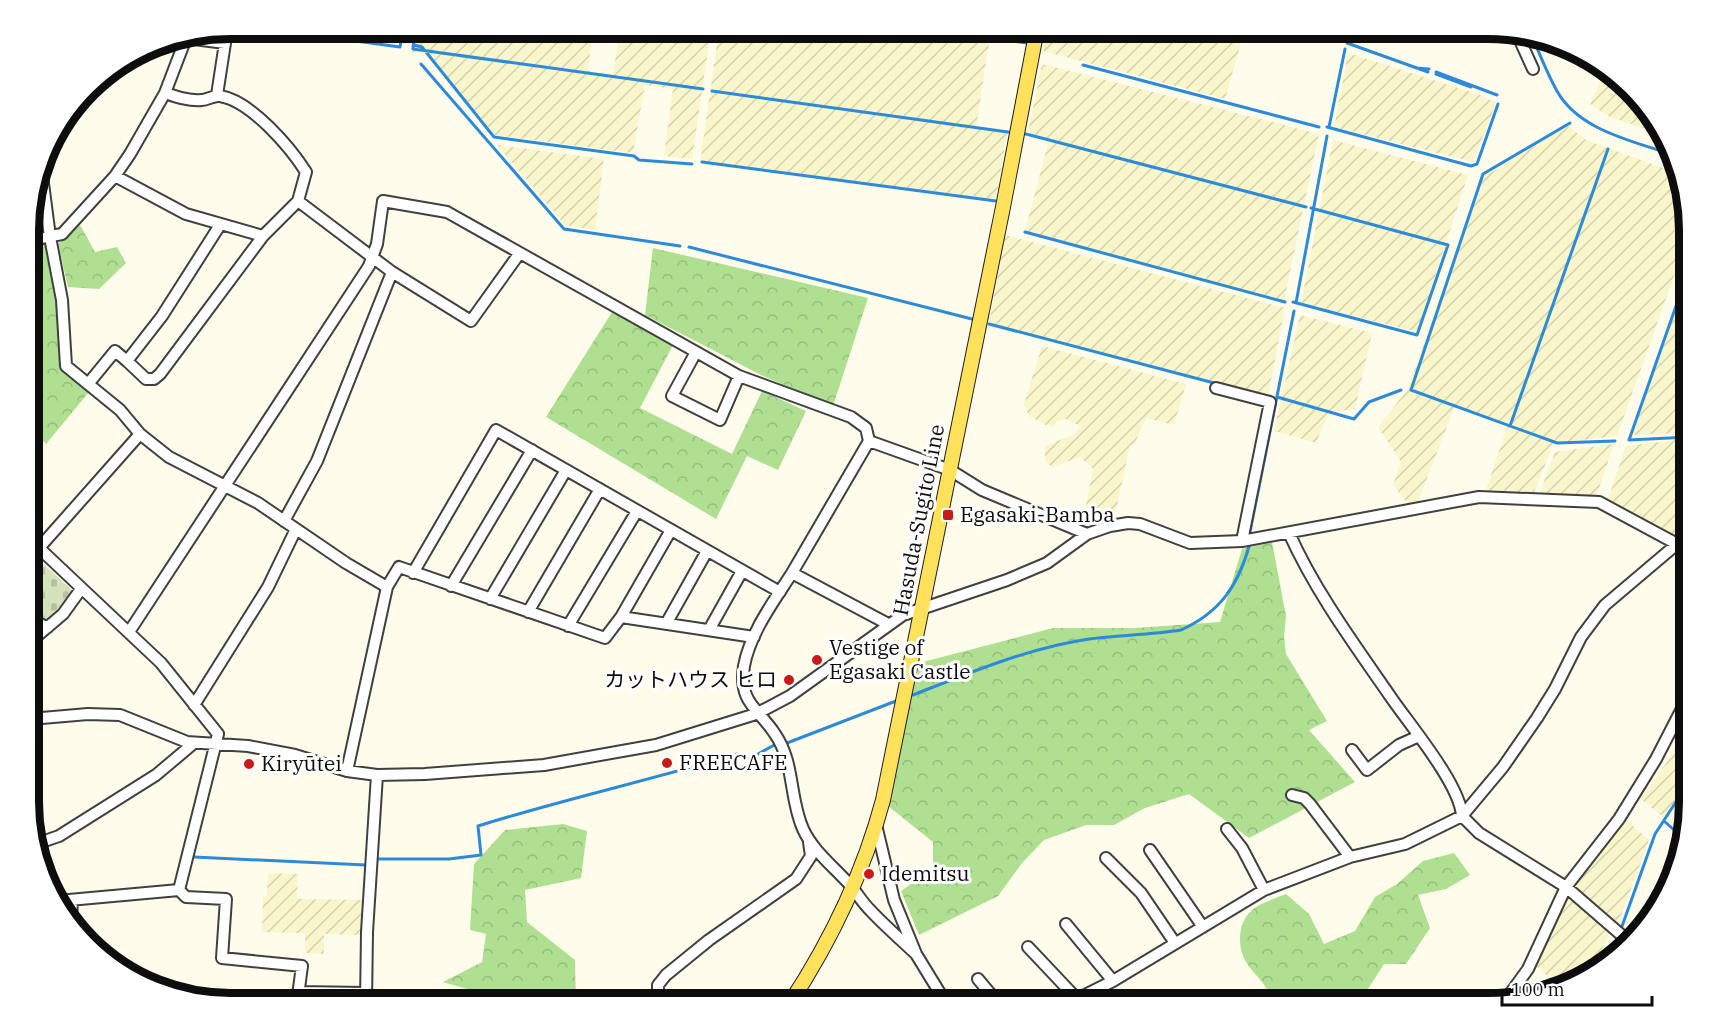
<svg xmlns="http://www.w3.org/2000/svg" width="1718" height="1032" viewBox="0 0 1718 1032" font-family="'IBM Plex Serif','Noto Sans JP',serif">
  <defs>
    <pattern id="farmland-furrows" width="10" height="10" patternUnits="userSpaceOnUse" patternTransform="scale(1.5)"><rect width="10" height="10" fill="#f8f6ca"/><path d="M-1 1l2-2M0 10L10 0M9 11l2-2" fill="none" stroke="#d3d2ac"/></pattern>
    <pattern id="forest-crowns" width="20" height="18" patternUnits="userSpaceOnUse" patternTransform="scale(1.5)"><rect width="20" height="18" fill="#afdf90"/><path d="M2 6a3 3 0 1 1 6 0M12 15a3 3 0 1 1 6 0" fill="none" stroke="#95be7b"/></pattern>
    <pattern id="cemetery-stones" width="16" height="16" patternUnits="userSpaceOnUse" patternTransform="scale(1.5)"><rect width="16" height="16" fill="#d4e3bb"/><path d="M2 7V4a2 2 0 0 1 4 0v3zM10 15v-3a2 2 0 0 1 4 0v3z" fill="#b5c2a0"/></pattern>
  </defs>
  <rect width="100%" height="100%" fill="#fffcec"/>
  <path fill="url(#farmland-furrows)" d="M291,29H399L397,44Z
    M413,29H593L588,71L613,74L620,29H711L692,159L664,156L673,89L645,85L633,153L495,135L429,54L410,52Z
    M719,29H1029L1027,41L990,36L976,128L1007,133L996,199L700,163Z
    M1048,29H1245L1225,99L1043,51Z
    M1348,53L1478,94L1496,103L1473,162L1334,127Z
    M1042,64L1319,134L1284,301L1025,231L1049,140L1028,132Z
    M1605,70L1656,118L1661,134L1610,117L1590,104Z
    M1568,126L1586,140L1674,172L1689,216V234L1617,436L1554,443L1533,495L1485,493L1508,424L1455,406L1417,504L1409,505L1393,485L1401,462L1378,427L1408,389L1482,178Z
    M1333,140L1468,175L1417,332L1301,303Z
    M497,145L604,159L595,230L565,225Z
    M1005,235L1285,308L1268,396L989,323Z
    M1689,269V435L1675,433L1631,435Z
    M1300,315L1372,333L1355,409L1329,412L1316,443L1274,431Z
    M1042,346L1186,384L1174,425L1146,418L1134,445H1130L1116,511H1085L1093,469L1080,457L1052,467L1045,461V446L1075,434L1080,426L1066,419L1057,421L1054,426L1046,425L1029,416L1024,404Z
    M1676,440L1689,442V538L1677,537L1608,499L1626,446Z
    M1614,444L1596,497L1539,495L1555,452Z
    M1689,721V779L1664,818L1641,799L1669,759Z
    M1625,819L1649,840L1618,924L1572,886Z
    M268,873L298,874L297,899L363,900L362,935L324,934V954L305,953V933L262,932L263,897L267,896Z
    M1568,897L1610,932L1589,976L1559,986L1535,965Z
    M214,996H293L292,1003H229L214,999Z"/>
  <path fill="url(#forest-crowns)" d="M80,225L95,252L117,247L126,263L99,289L68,287L58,244Z
    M46,243L58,306L60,366L89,392L46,444L30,427V246Z
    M653,248L868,298L833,406L761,375L645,315Z
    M612,312L673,345L640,408L732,454L762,391L806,411L778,470L747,456L716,519L546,417Z
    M1272,542L1286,616L1284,637L1286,654L1327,721L1309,730L1355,782L1249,838L1189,794L1145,808L1114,825H1086L1044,840L1022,863L998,896L919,935L901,891L933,869V842L888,806L919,663L1053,628H1135L1220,622L1242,549Z
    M563,824L587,831L581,878L525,890L527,922L575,960L576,1003H515L443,982L482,962L486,934L470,930L474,864L505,830Z
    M1454,853L1470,875L1446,889L1418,895L1430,928L1406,964H1384L1368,989L1364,1003H1273C1265,983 1264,985 1251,969C1236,952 1235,921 1256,907C1264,902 1276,898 1286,894L1309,914L1324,944L1355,931L1375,897L1397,884L1423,861Z"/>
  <path fill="url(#cemetery-stones)" d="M30,552L74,592L48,624L30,619Z"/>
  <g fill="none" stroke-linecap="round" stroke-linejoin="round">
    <path stroke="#2c8ad9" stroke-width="3" d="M267,29L400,47L403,29
      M415,29L413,49L703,89
      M924,29L1027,43
      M1304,29L1336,39
      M1349,29L1347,43L1428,72
      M1534,41C1541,57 1548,75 1557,91C1578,129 1629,140 1667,153
      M414,45L422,47L494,137L634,156L639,160L692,164
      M421,64L564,229L680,246
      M1083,65L1319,127
      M1416,68L1429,69
      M1436,72L1497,95
      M1436,74L1471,87
      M712,91L1008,132
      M1570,123L1483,174L1411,390L1557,443L1615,441
      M1327,127L1471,166L1477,164L1498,104
      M1329,127L1345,49
      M1026,134L1306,207
      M702,162L996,201
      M1025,232L1285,302
      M689,247L972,319
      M1689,269L1629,440L1689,437
      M1293,302L1417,335L1448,245L1311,208
      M1296,303L1327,136
      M989,324L1218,384
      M1277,397L1354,419L1369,402L1401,390
      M1510,426L1608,149
      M1250,532L1294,311
      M913,695C969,673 1028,648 1089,639C1119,635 1150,635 1181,630C1221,612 1239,584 1250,543
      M787,743L896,701
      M1664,821L1682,837
      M194,857L366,865
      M379,859H449L481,855L478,826C564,799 651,780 737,754L749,759L778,743
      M1621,929L1655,834L1689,782"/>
    <g stroke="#404040" stroke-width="14">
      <path id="minor" d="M1518,36L1533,69
        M165,93C177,97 189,101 202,100C208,100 213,95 220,96C251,101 290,147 306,172L298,201L392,272L471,321L519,254
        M41,168L50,237L62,300L66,366L120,410L140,434L169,457L258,503L346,563L387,587
        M115,176L186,214L263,236L298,201
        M30,240L62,234L115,176L130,154L165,93L186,38L225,43L217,95
        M696,352L672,396L720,420L739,376
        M127,361L146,379H154L160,374L263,236
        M88,384L115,351L127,361L162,316L220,225
        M1216,388L1270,402L1242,541
        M140,434L39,548L161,663L218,734L179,890L186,897L226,899L222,958L302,966L297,1003
        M869,441L950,470L982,490L1087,534
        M284,521L317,461L392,272
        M1289,533C1315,591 1354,644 1390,696C1409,724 1460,784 1462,816L1479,833L1566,887L1626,939
        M413,573L496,430L780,592
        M451,586L532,450
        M490,599L566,470
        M528,612L600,489
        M621,617L754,637
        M30,621L48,627
        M666,624L707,551
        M888,624L792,573C774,601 750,633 744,666C738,703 759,709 775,734C795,763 789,798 803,829C813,851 834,867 850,885C857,893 862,902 870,910C884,925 900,939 916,954
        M568,626L637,511
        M709,630L742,571
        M129,632L369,266L377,244L383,201L447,212L739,376L851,417L866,428L869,441L792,573
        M30,642L63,614L81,589
        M194,705L268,587L296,529
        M30,719L88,714L120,715L187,742L248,746L295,755L347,771L377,775L425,774L544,765L656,745L756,714L790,696L903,615L1007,580L1047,563L1087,534L1110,526L1128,523L1140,524L1190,543L1242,541L1479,497L1599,502L1677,544L1689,546
        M1352,750L1367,770L1399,745L1419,736
        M347,771L387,587L399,567L605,638L621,617L671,530
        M1292,795L1304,798L1310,804L1350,857
        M876,825L894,900L916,954L946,1003
        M1227,829L1242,848L1264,890
        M36,844L59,836L156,775L194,743
        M1150,850L1203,927
        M1106,858L1141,893L1175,943
        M58,901L179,890
        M71,922L72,900
        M1066,924L1113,981
        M1028,947L1078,1000
        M978,979L998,1003
        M298,992L365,993
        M1504,1002L1528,969L1566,887L1619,819L1656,759L1689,695
        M366,1003L367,932L377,775
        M658,1003V985L666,975L709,940L796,879L811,856L809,842
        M1069,1003L1113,981L1264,890L1350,857L1405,844L1462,816L1503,767L1537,718L1555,689L1581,637L1605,605L1677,544"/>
    </g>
    <g stroke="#1e1e1e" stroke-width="16">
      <path id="major" d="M790,1003C830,942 864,871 883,800L1003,207L1037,29"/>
    </g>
    <use href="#minor" stroke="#fff" stroke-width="10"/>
    <use href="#major" stroke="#ffe15c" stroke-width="14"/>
  </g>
  <g fill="#c81a19" stroke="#fff" stroke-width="2">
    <rect x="942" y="509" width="12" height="12" rx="3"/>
    <circle cx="817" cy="660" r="6"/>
    <circle cx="789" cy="680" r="6"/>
    <circle cx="667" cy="763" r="6"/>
    <circle cx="249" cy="764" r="6"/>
    <circle cx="869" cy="874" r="6"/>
  </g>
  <g text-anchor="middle" stroke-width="6" stroke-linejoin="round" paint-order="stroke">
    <g font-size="21" fill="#0d0d0d" stroke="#fff" text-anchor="start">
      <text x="960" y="522">Egasaki-Bamba</text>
      <text x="829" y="655">Vestige of<tspan x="829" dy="24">Egasaki Castle</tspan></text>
      <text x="777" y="687" text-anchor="end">カットハウス ヒロ</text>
      <text x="679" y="770">FREECAFE</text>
      <text x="261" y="771">Kiryūtei</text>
      <text x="881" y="881">Idemitsu</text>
    </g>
    <g font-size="21" fill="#0d0d0d" stroke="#fff">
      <text transform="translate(919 520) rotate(-79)" y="7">Hasuda-Sugito Line</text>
    </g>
  </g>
  <path d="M0 0H1718V1032H0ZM230 39H1488A191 191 0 0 1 1679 230V802A191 191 0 0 1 1488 993H230A191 191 0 0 1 39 802V230A191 191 0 0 1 230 39Z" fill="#fff" fill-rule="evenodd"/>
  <path fill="none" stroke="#0d0d0d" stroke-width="8" d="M230 39H1488A191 191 0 0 1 1679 230V802A191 191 0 0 1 1488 993H230A191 191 0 0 1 39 802V230A191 191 0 0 1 230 39Z"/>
  <path d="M1502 996v9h150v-9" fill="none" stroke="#0d0d0d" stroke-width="3"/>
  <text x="1511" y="996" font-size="18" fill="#0d0d0d" stroke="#ffffff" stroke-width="4.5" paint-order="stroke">100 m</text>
</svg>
